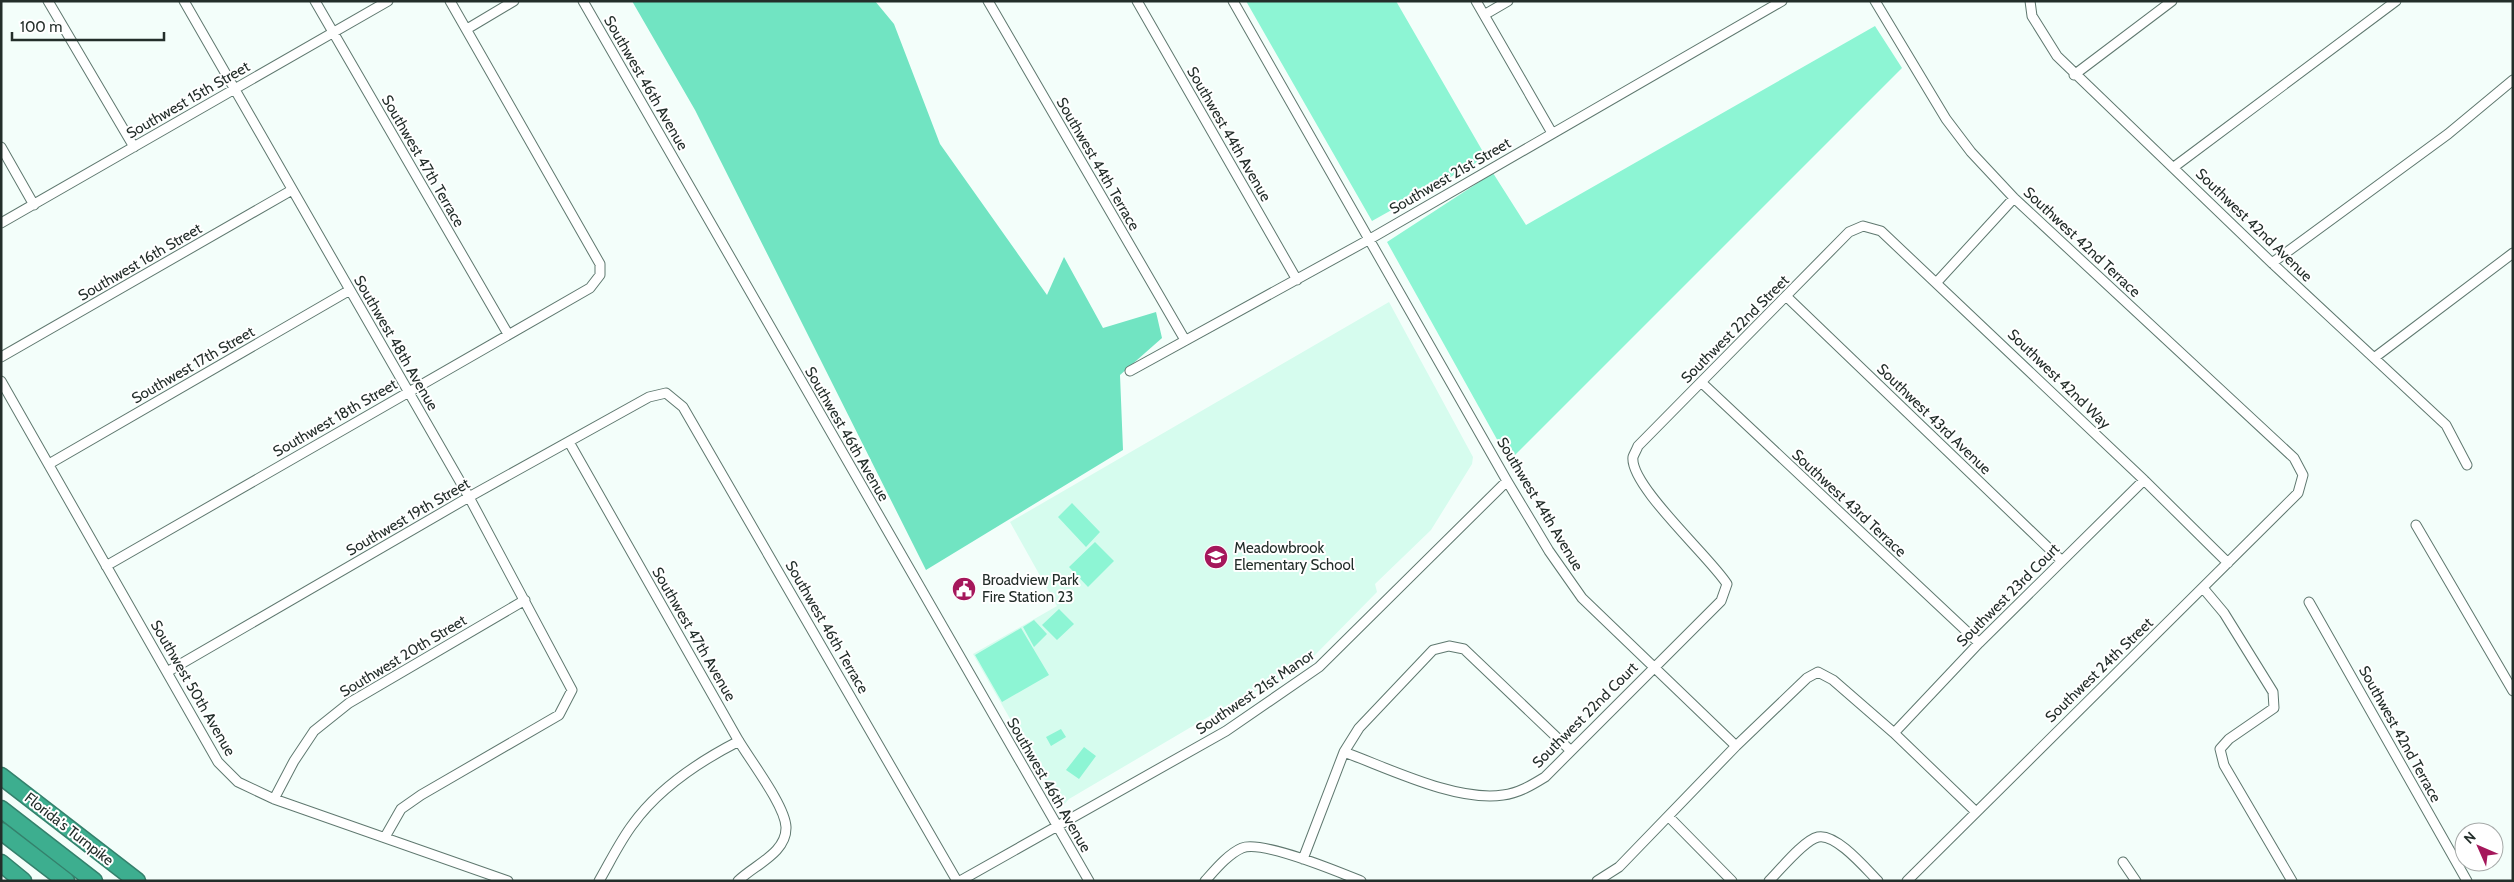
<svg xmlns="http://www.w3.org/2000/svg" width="2514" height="882" viewBox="0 0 2514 882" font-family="Cabin,sans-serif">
  <rect width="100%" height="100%" fill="#f3fefa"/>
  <path fill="#d6fcee" d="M1389,302L1473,457L1472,464L1431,530L1375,584L1377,592L1314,656L1274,687L1259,690L1242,697L1069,799L1061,808L973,654L1057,606L1010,522Z"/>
  <path fill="#8df5d4" d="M1246,1H1396L1486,157L1372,221Z
    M1875,26L1902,68L1509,461L1387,242L1493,173L1526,225Z
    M1072,503L1100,532L1086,547L1058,517Z
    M1095,542L1114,561L1088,587L1069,567Z
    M1059,609L1074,624L1057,640L1042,625Z
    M1034,620L1047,634L1034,647L1023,627Z
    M1021,628L1049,675L1002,702L975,655Z
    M1061,729L1066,737L1051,746L1046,737Z
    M1084,747L1096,756L1079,779L1066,770Z"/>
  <path fill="#71e4c2" d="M632,1H875L894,24L940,144L1047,295L1064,257L1103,328L1156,312L1162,338L1120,375L1123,450L926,570L695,110Z"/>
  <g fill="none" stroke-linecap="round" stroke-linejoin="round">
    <g stroke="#5f786f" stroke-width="11">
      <path id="street" d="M48,1L134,147
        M184,1L469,497L572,690L559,715L421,795L401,809L385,837
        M315,1L508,334
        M583,1L1089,881
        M988,1L1185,340
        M1137,1L1297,280
        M1233,1L1507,481L1549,551L1582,598L1736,746
        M1476,1L1552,133
        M1875,1L1946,119L1971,152L2014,198L2294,458L2303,475L2298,493L1907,881
        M2030,1L2032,16L2057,56L2272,263L2446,425L2467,465
        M1484,15L1508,1
        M467,29L514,1
        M2074,75L2172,1
        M1,147L34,205
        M2174,167L2396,1
        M1,223L388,1
        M2272,263L2448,134L2513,80
        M1937,282L2014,198
        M1787,297L2062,561
        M1,357L292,190
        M2374,358L2513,253
        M1130,371L1370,239L1782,1
        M1,381L218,762L238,782L274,799L508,881
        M1701,382L1979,643
        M569,442C625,541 681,640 737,738C749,759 785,805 786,827C787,853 754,865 738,881
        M49,464L350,290
        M2416,525L2513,691
        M106,566L590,288L600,275V264L450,1
        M2203,588L2224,613L2273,692L2274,708L2229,739L2220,749L2224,765L2292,881
        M2309,602L2467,881
        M167,672L469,497L649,397L666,393L683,407L957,881
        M1894,733L1979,643L2144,480
        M1344,752C1388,768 1456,802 1503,795C1519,793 1532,785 1545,777L1721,601L1727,584C1711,558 1629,485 1633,457C1634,454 1637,449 1638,446L1849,232L1863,226L1881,231L2144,480L2228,563
        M274,799L294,761L314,731L349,703L525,600
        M1669,817L1732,881
        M1303,859L1344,752L1359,728L1433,650L1449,646L1464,649L1570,750
        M2123,862L2136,881
        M599,881C610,862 620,841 633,824C659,788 700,761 739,741
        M960,881L1226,731L1319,667L1507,481
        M1205,881C1215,870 1228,854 1242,848C1262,840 1339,872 1361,881
        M1597,881L1619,867L1736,746L1807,678L1818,672L1833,680L1894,733L1975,811
        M1769,881C1780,870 1804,840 1818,837C1836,833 1866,869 1878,881"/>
    </g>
    <g stroke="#34816c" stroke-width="19">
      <path id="highway" d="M1,776L137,881
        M1,809L94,881
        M1,831L66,881
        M1,863L23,881"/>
    </g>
    <use href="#street" stroke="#fff" stroke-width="9"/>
    <use href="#highway" stroke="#3dae8f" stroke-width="16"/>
  </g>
  <defs>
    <g id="school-disc" transform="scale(1.25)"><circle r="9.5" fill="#a5175b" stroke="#fff"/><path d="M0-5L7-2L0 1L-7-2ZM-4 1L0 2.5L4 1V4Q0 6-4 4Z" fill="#fff"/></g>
    <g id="civic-disc" transform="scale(1.25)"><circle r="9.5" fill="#a5175b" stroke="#fff"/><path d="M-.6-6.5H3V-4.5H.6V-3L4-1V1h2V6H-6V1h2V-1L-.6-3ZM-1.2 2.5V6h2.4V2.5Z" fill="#fff"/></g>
  </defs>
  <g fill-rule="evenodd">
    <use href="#school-disc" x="1216" y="557"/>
    <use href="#civic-disc" x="964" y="589"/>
  </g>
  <g text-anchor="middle" stroke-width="4" stroke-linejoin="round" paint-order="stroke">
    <g font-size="15" fill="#232e2a" stroke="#fff">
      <text transform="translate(646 83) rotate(60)" y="5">Southwest 46th Avenue</text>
      <text transform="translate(188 100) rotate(-30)" y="5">Southwest 15th Street</text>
      <text transform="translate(1229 134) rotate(60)" y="5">Southwest 44th Avenue</text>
      <text transform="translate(423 161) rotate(60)" y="5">Southwest 47th Terrace</text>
      <text transform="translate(1098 164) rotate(60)" y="5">Southwest 44th Terrace</text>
      <text transform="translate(1450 176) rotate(-30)" y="5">Southwest 21st Street</text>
      <text transform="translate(2254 225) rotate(44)" y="5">Southwest 42nd Avenue</text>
      <text transform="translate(2082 242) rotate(43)" y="5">Southwest 42nd Terrace</text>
      <text transform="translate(140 262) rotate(-30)" y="5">Southwest 16th Street</text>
      <text transform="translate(1735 329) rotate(-45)" y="5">Southwest 22nd Street</text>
      <text transform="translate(396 343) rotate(60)" y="5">Southwest 48th Avenue</text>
      <text transform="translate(193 365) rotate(-30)" y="5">Southwest 17th Street</text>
      <text transform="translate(2059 379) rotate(44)" y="5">Southwest 42nd Way</text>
      <text transform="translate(335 418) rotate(-30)" y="5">Southwest 18th Street</text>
      <text transform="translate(1934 419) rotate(44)" y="5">Southwest 43rd Avenue</text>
      <text transform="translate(847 434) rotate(60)" y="5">Southwest 46th Avenue</text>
      <text transform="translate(1849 503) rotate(43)" y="5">Southwest 43rd Terrace</text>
      <text transform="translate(1540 504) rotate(59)" y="5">Southwest 44th Avenue</text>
      <text transform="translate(408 517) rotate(-30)" y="5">Southwest 19th Street</text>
      <text transform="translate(2008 595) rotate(-45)" y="5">Southwest 23rd Court</text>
      <text transform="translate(827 627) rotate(60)" y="5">Southwest 46th Terrace</text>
      <text transform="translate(694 634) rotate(60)" y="5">Southwest 47th Avenue</text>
      <text transform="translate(403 656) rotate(-31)" y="5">Southwest 20th Street</text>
      <text transform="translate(2099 670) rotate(-44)" y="5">Southwest 24th Street</text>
      <text transform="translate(193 688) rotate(60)" y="5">Southwest 50th Avenue</text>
      <text transform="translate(1255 692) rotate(-34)" y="5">Southwest 21st Manor</text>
      <text transform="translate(1585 715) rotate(-45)" y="5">Southwest 22nd Court</text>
      <text transform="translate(2400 734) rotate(61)" y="5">Southwest 42nd Terrace</text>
      <text transform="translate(1049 785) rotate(60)" y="5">Southwest 46th Avenue</text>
      <text transform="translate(69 829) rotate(38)" y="5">Florida's Turnpike</text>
    </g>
    <g font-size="15" fill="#232e2a" stroke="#fff" text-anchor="start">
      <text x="1234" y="553">Meadowbrook<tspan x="1234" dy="17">Elementary School</tspan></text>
      <text x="982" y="585">Broadview Park<tspan x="982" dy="17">Fire Station 23</tspan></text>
    </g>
  </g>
  <rect width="2514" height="882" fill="none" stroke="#232e2a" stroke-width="5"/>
  <g transform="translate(2479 847) rotate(315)"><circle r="24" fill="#ffffff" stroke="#a7abaa"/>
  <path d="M0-4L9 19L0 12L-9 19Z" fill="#a5175b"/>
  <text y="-8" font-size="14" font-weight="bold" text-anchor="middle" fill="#232e2a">N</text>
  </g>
  <path d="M12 32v8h152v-8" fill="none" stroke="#232e2a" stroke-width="2.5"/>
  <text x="20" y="32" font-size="15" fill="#232e2a" stroke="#ffffff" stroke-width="4" paint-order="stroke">100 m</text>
</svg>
